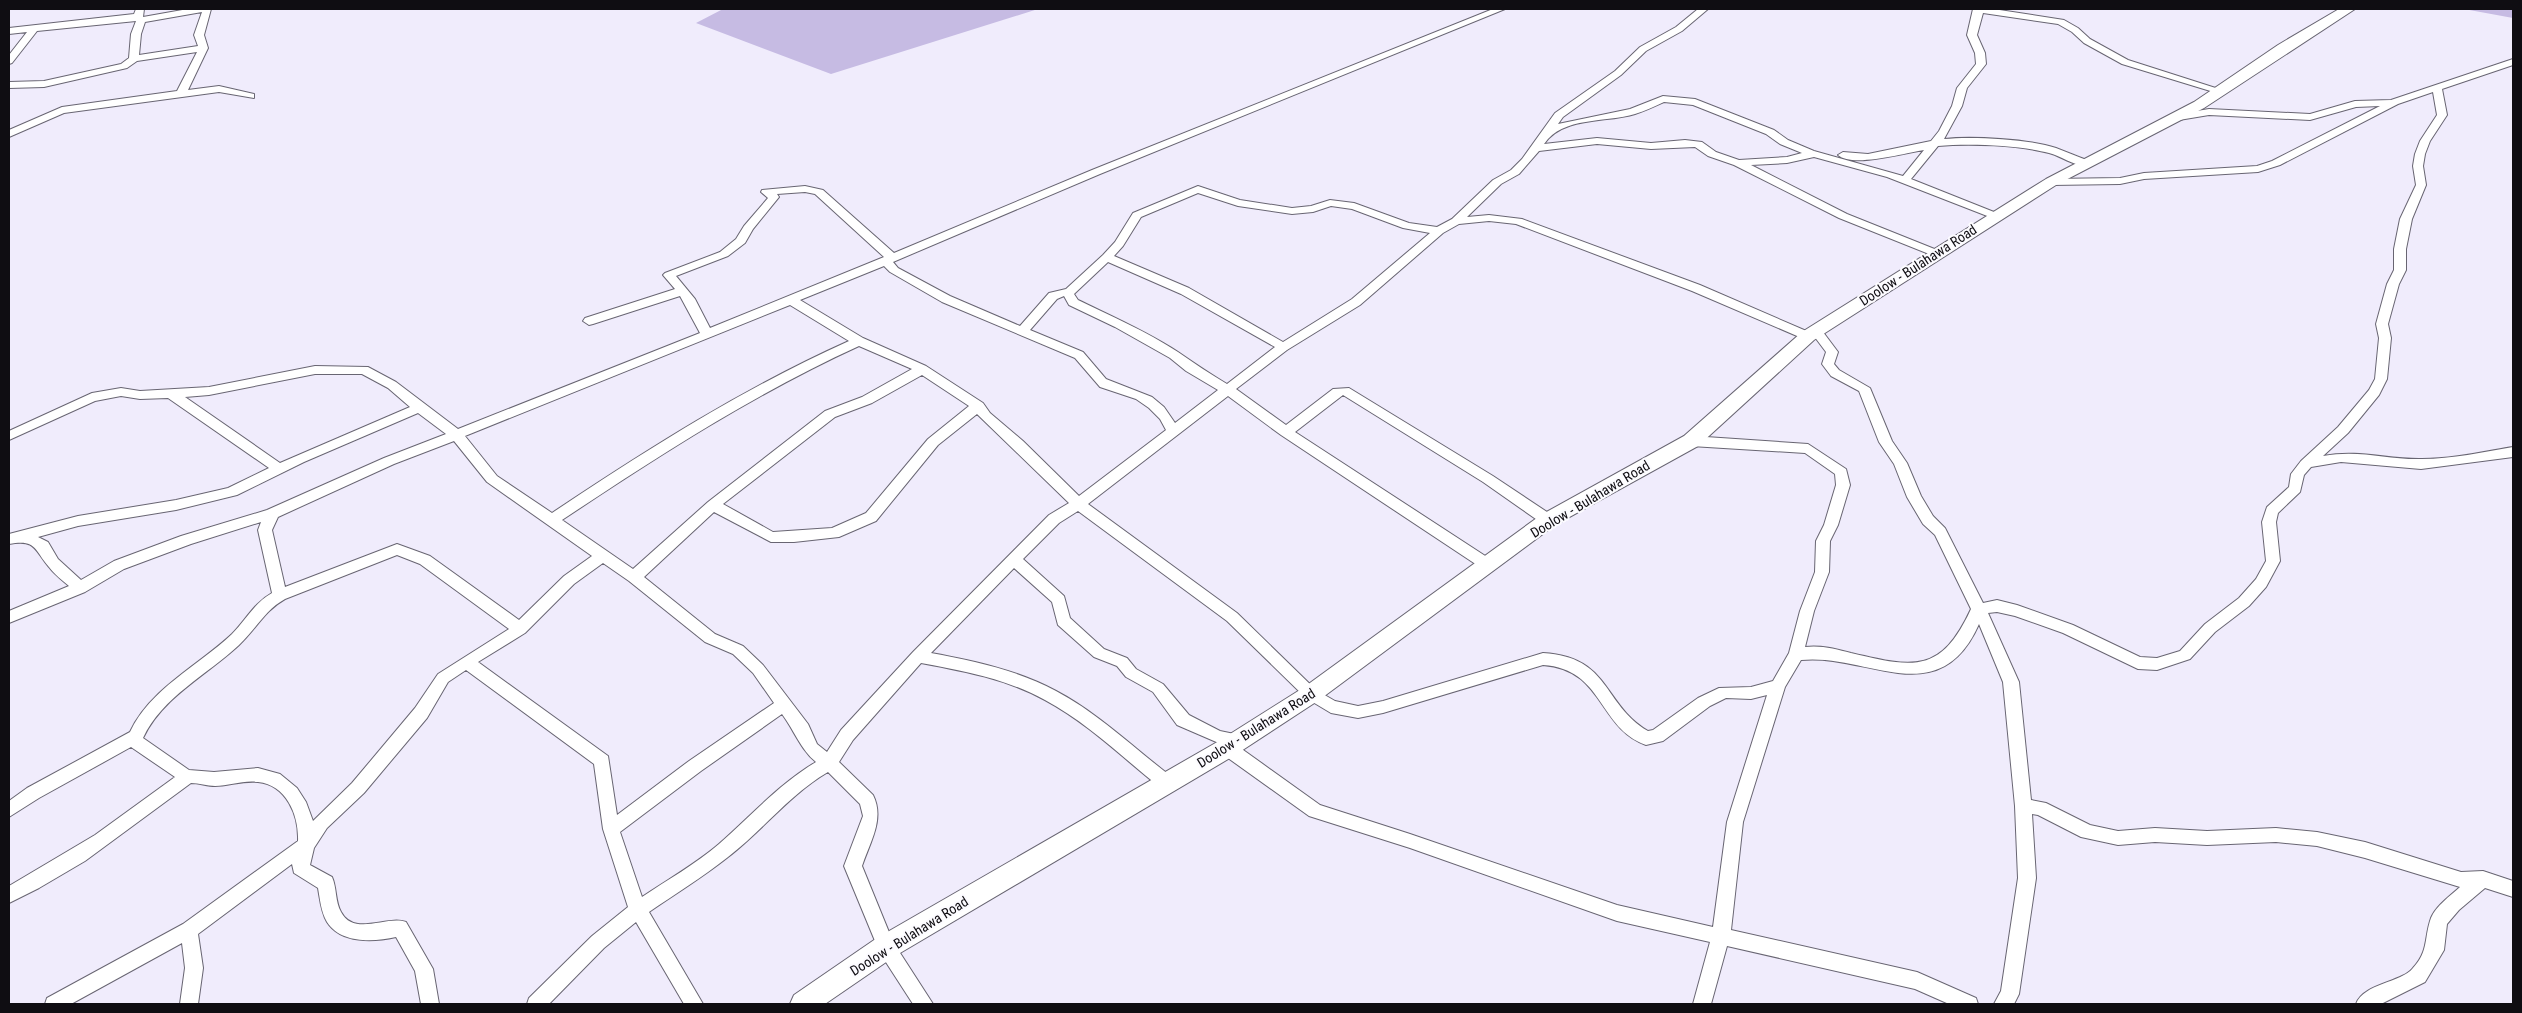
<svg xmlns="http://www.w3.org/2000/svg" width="2522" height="1013" viewBox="0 0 2522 1013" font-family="'Roboto Condensed',sans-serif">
  <rect width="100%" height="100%" fill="#f0ecfc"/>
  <path fill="#c6bbe3" d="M723,9H1038L831,74L696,23Z
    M2464,9H2513V18Z"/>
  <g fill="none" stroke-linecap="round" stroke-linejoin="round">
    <g stroke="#686572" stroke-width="2">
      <path id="minor" d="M136,9H144L143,17L188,9H211L204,35L208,48L188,90L219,86L254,94V98L219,92L64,113L9,137V130L62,107L177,91L197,52L137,61L127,68L44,87L9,88V82L44,81L121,64L129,58L131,34L136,21L37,31L12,63L9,64V55L27,32L9,34V28L134,14ZM202,12L194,35L198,46L139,55L141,34L145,22Z
        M1493,9H1505L1100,174L893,262L898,268L950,296L1020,326L1049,293L1066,289L1103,255L1115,242L1133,213L1198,186L1240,200L1292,208L1311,206L1330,200L1354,203L1409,223L1437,227L1452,219L1493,180L1511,170L1522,159L1555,113L1615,71L1640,47L1676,27L1698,9H1708L1682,31L1646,51L1621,75L1563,117L1558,124L1630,109L1663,96L1695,99L1774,130L1788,140L1814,151L1903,176L1924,150C1905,153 1852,168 1838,155L1843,152L1868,154L1931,141L1939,131L1952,106L1957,88L1976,64L1975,53L1967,35L1973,9H1993L2064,20L2078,28L2090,39L2128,60L2225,91L2217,93L2122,64L2084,43L2072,32L2058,24L1983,13L1977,35L1985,53L1986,64L1967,88L1962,106L1944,139C1972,136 2029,139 2056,148C2067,152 2078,157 2089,161V165C2077,168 2061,156 2049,153C2019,145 1969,143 1938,146L1911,179L1999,214L2001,216L1995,219L1887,177L1814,157L1787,163L1751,165L1847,214L1942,252V256H1934L1839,218L1734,165L1708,156L1695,147L1651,149L1597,144L1539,151L1519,174L1501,184L1467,217L1489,215L1522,219L1700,285L1811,333L1812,328H1820L1838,352L1834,364L1839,370L1870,388L1892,441L1907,463L1921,496L1933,516L1945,528L1983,603L1997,600L2017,605L2073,625L2140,657L2157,658L2180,651L2205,624L2239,598L2256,579L2266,561L2262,522L2267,507L2289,487L2291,474L2301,461L2338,427L2369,390L2375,379L2379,338L2376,324L2387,284L2394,270V249L2400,219L2416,185L2413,166L2415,154L2420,141L2437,115L2433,92L2398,104L2280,165L2258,172L2144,179L2120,184L2051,185L2046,182L2051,179L2120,178L2144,173L2257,166L2272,161L2380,106L2356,107L2310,120L2209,115L2173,121L2168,118L2173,115L2209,109L2310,114L2355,101L2391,100L2513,59V65L2442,89L2447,115L2430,141L2425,154L2423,166L2426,185L2412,219L2406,249V270L2399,284L2388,324L2391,338L2387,379L2379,395L2348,433L2323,456C2360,449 2387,460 2422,459C2452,459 2483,452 2513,447V457L2421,469L2341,462L2311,467L2304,475L2300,492L2278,513L2276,522L2280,561L2266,587L2249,606L2215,632L2190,659L2157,670L2138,669L2063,633L2015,616L1997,612L1988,613L2019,682L2031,800L2046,803L2090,825L2118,831L2155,828L2207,831L2276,828L2317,832L2365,842L2461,872L2483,871L2513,881V897L2485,888L2459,910L2447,924L2444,950L2425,982L2381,1004H2356C2364,983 2401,983 2413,968C2429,951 2424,937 2431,918C2436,906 2450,896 2460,887L2365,858L2317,846L2276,842L2207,845L2155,842L2118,845L2081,837L2038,815L2032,814L2036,878L2019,994L2014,1004H1994L2001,991L2018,878L2015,806L2003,682L1979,624C1939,714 1868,653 1801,660L1785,687L1743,822L1731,930L1917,972L1976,998L1978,1004H1949L1915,989L1727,946L1711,1004H1693L1710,942L1617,921L1410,848L1309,816L1221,753L1219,748L1221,744L1177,725L1153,692L1126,677L1117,666L1094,657L1058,625L1052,602L1014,568L931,653C974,661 1017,670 1056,691C1098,713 1135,749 1173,778L1175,783L1173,788L1167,790L1161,788C1123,758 1088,723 1045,700C1007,679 964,671 921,663L853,740L839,762L873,795C885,819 870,842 862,866L893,942L933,1004H913L880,953L844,866L863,816L860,804L828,772C789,795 763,830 728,857C703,877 675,894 649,912L703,1004H684L636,922L604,948L549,1004H527L529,998L592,936L628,907L603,829L594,764L466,670L448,682L427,718L364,793L327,828L314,848L310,865L332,877C337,888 335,902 341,912C354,937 387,915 406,922L433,969L439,1004H421L415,971L396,937C374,942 341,944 327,922C321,912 320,899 318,888L294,873L292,864L198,934L203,968L198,1004H180L185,968L182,943L71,1004H45L47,998L183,924L298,841C299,816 287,785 258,782C243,780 229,786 215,786C207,786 199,783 191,783L85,861L39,888L9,903V886L95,835L175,777L131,747L39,798L9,817V801L27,788L130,732C150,689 198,666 232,634C246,620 254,603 272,593L258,530L261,522L191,544L124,569L85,592L9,623V611L69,586C62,580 54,574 49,567C34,550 37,539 9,544V534L78,516L176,500L228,488L269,468L168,398L140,399L121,396L95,401L9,440V431L92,393L121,388L140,391L209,387L315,366L368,367L396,382L458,429L700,333L680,296L593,324L589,325L583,321L585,318L675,289L663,275L665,273L720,252L736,239L744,226L768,198L761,192L762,190L805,186L823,190L894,253L1092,170ZM1664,102L1693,105L1766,134L1780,144L1802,153L1787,157L1739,160L1716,152L1702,142L1685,140L1651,143L1597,138L1544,144C1563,116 1606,123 1635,114C1645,111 1655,106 1664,102ZM805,192L815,194L884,257L710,328L695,299L676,276L728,256L745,243L753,229L779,197L777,194ZM1198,193L1238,206L1292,214L1313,212L1331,206L1352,209L1403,228L1430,233L1352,299L1283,342L1189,288L1114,256L1123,246L1141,217ZM1489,221L1516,224L1692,291L1804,339L1808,340L1814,336L1826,352L1822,364L1831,376L1859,391L1879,442L1894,464L1907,497L1923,524L1935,535L1971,609C1941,674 1914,668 1851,653C1836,649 1821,645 1805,647L1814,611L1829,572L1830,541L1838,525L1850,485L1846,469L1808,444L1691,436L1684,441L1691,446L1805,453L1835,474L1836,485L1824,525L1816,541L1815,572L1800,611L1789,653L1773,681L1751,687L1719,688L1698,698L1653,730L1648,731C1602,704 1611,657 1543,653L1383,701L1358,706L1335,701L1316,690L1237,613L1088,504L1228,396L1281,435L1483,569H1493L1495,565L1493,561L1295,432L1343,395L1483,482L1543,524H1553L1555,520L1553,516L1493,476L1349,388L1333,389L1286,425L1236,389L1287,350L1360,305L1443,233L1459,224ZM1108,262L1181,294L1275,347L1227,384C1210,374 1194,363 1178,352C1146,331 1111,316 1078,300L1074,294ZM884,266L890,272L942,302L1075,358L1100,387L1136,399L1149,408L1160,419L1166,430L1079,496L1023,441L990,413L983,403L926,366L863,338L800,300ZM1064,296L1069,305L1115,327L1170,358L1186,371L1218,390L1175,423L1164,407L1152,397L1106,379L1083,352L1030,330L1057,299ZM790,305L849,341C744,388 648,449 552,513L497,476L465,436ZM859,346L912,369L862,397L825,411L708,502L633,569L562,520C658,456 754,394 859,346ZM315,374H362L388,388L410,407L280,463L185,397L209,395ZM922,375L969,406L928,439L866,513L832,528L773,532L723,504L835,417L872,403ZM418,413L446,434L384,458L267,510L181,536L114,561L81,580L58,559L48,542L38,537L78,526L176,510L237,495L304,462ZM977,414L1069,503L1049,515L913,652L841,730L827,752L817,744L808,724L763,665L743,646L715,634L644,577L714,512L771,542H794L839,537L876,521L938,445ZM454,441L487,482L592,556L564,576L519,620L430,556L397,544L285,587L272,530L278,517L394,464ZM1078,511L1227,621L1306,698L1331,713L1358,718L1383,713L1543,665C1604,669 1598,728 1646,745L1663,741L1710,706L1726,698L1751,699L1767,695L1727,822L1713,927L1617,905L1410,834L1320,805L1239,747L1244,746L1246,741L1244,736L1220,731L1189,715L1163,684L1136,669L1127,658L1104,649L1070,618L1064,596L1023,559L1059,523ZM397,555L420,564L509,629L438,674L415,708L352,783L313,821L306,802L297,788L280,774L258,768L214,772L189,770L143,738C162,697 207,675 239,645C256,629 265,610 285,599ZM603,563L629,581L705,642L733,654L753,673L774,703L689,761L617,815L608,756L478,662L525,633L574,584ZM782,714C794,730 801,750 816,762C779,784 751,816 719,844C696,864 667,880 642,897L620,832L701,771Z"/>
    </g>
    <g stroke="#686572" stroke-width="2">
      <path id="secondary" d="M2339,9H2355L2204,108L2056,185L1814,340L1698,446L1555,525L1319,700L1235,755L895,956L825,1004H790L794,995L877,938L1219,741L1303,688L1541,515L1684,436L1802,332L2046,179L2194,102L2278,45Z"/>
    </g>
    <use href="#minor" fill="#fff" fill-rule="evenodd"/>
    <use href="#secondary" fill="#fff" fill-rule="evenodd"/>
  </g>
  <g text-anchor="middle" stroke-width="4" stroke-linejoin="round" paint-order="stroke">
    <g font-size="14" fill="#0f0d12" stroke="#fcfbff">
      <text transform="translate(1918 265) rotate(-33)" y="5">Doolow - Bulahawa Road</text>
      <text transform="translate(1590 499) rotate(-31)" y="5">Doolow - Bulahawa Road</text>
      <text transform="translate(1256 728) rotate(-32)" y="5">Doolow - Bulahawa Road</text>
      <text transform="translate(909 936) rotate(-32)" y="5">Doolow - Bulahawa Road</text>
    </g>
  </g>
  <rect width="2522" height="1013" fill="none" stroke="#0f0d12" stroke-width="20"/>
</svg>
